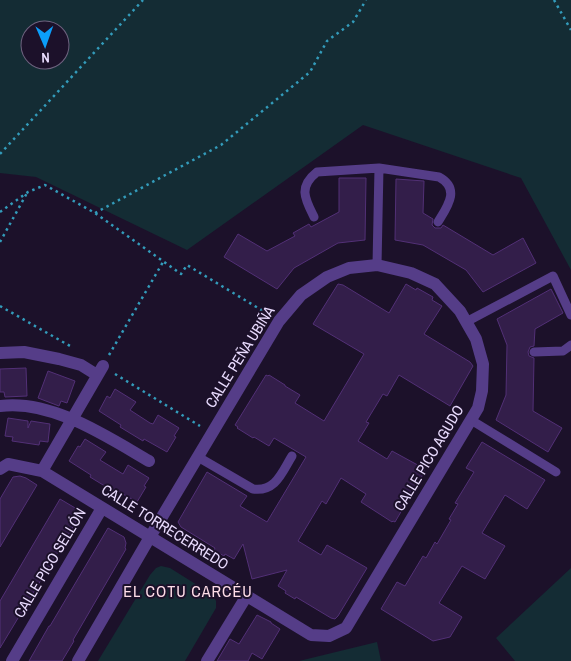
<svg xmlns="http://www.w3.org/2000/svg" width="571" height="661" viewBox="0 0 571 661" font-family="'Archivo Narrow',sans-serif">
  <rect width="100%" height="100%" fill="#1c112a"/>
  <path fill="#142c34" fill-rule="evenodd" d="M0,0H571V270L521,178L363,125L187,250L36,177L0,173ZM30,30H60V60H30Z
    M161,566L170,568L213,595L216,601V608L185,661H98L150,575L156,568Z
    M571,568V661H515L496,638Z
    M377,642L381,661H299Z"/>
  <path fill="#331e4a" stroke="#523076" d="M339,178H366L365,240L338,243L294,268L277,289L224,257L238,234L267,251L295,236L293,233L309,224L311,227L339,212Z
    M396,179L424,181L423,213L433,219L432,225L435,228H441L443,225L493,255L523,238L536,263L483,292L466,270L423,245L395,240Z
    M338,284L343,285L389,313L406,284L416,290L417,288L433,297L432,300L442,306L424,334L470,362L473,366L450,406L399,375L387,396L383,394L366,422L369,423L358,441L387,459L392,451L425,469L424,470L425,471L395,522L393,521L392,522L361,502L366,494L341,478L326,504L322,501L298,541L321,555L327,545L367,568L338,616L335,619L331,618L296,597L295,599L285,593L286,591L278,586L287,570L252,579L243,544L234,559L225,554L224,556L214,550L215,548L181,527L178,522L207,472L247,496L240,506L267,522L306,457L274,438L269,446L254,437L253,438L237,428L238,427L235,425L266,375L268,376L269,375L285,385V386L300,395L295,403L324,421L364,354L313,324Z
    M551,289L563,313L535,329L534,346L530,347L528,352L529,356L534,358L533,411L562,428L548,452L496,420L506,395L507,345L497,319Z
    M26,368L27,396L5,397L4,392H0V369Z
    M48,371L75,381L67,403L61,401L59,406L38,398Z
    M115,389L136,402L130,410L150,423L153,424L158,415L179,428L174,436L176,437L167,452L144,439L143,441L120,427L121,425L99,411L107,396L110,398Z
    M8,418L28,421V428L31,421L50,424L48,442L40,441L39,445L12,441L13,437L5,436Z
    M85,439L106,452L100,460L123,474L128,465L149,478L144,486L146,487L137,502L114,489L113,491L90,477L91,475L69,461L78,446L80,447Z
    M482,442L545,480L527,509L505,495L482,533L505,546L485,579L462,566L439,603L462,617L450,637L433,641L381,609L397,582L405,586L423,556L426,558L435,542L437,544L451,520L449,519L458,504L455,503L474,472L466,468Z
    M20,476L26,478L37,485L0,547V499L13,477Z
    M60,499L82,512L0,648V601Z
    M108,528L124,537L126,543L125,548L126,549L73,640L74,641L62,661H29L49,626H50Z
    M257,615L271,622V623L280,629L262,659L252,653L248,661H217L230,639L239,644Z"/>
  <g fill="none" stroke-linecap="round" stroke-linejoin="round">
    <path stroke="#339bba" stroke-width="2.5" stroke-dasharray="2.5 4" stroke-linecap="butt" d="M554,0L571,30
      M0,154L143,0
      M0,212L28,192L45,185L95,213L181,274L187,265L268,314
      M95,213L221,145L310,72L327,41L353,22L366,0
      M0,242L27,193
      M0,306L70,346
      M109,355L163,262
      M115,374L200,426"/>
    <path stroke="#553d88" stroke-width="9" d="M379,168L439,177C461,189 447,207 438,222
      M314,217C305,199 298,187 317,172L379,168L377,265
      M466,322L553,276L571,315
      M534,352L563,351L571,345
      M471,420L556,472
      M198,457L253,489C276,492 282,472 292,456"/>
    <path stroke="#553d88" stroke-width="12" d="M0,353L24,352L59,359L81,365L97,375
      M0,406C51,399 106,436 149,461
      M0,469L8,464L42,471L311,635L329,636L346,628L478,408L482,391L483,364L476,339L460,311L435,284L411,273L377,265L349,268L327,277L301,295L279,321L150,537L78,661
      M42,471L103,366
      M12,661L102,508
      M207,661L246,597"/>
  </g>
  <g text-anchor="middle" stroke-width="4" stroke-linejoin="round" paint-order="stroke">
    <g font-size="15" fill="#e9dbfe" stroke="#1c112a">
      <text transform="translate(240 357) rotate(-58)" y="5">CALLE PEÑA UBIÑA</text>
      <text transform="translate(429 458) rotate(-59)" y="5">CALLE PICO AGUDO</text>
      <text transform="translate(165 527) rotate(32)" y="5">CALLE TORRECERREDO</text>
      <text transform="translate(50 563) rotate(-59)" y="5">CALLE PICO SELLÓN</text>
    </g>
    <g font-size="16" letter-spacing="1" fill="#fedde8" stroke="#1c112a">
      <text x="188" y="597">EL COTU CARCÉU</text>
    </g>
  </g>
  <g transform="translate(45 45) rotate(178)"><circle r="24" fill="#1c112a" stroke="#6e627f"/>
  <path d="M0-4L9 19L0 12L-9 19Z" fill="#0b9efa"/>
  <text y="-8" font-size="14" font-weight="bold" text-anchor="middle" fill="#e9dbfe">N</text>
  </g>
</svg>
